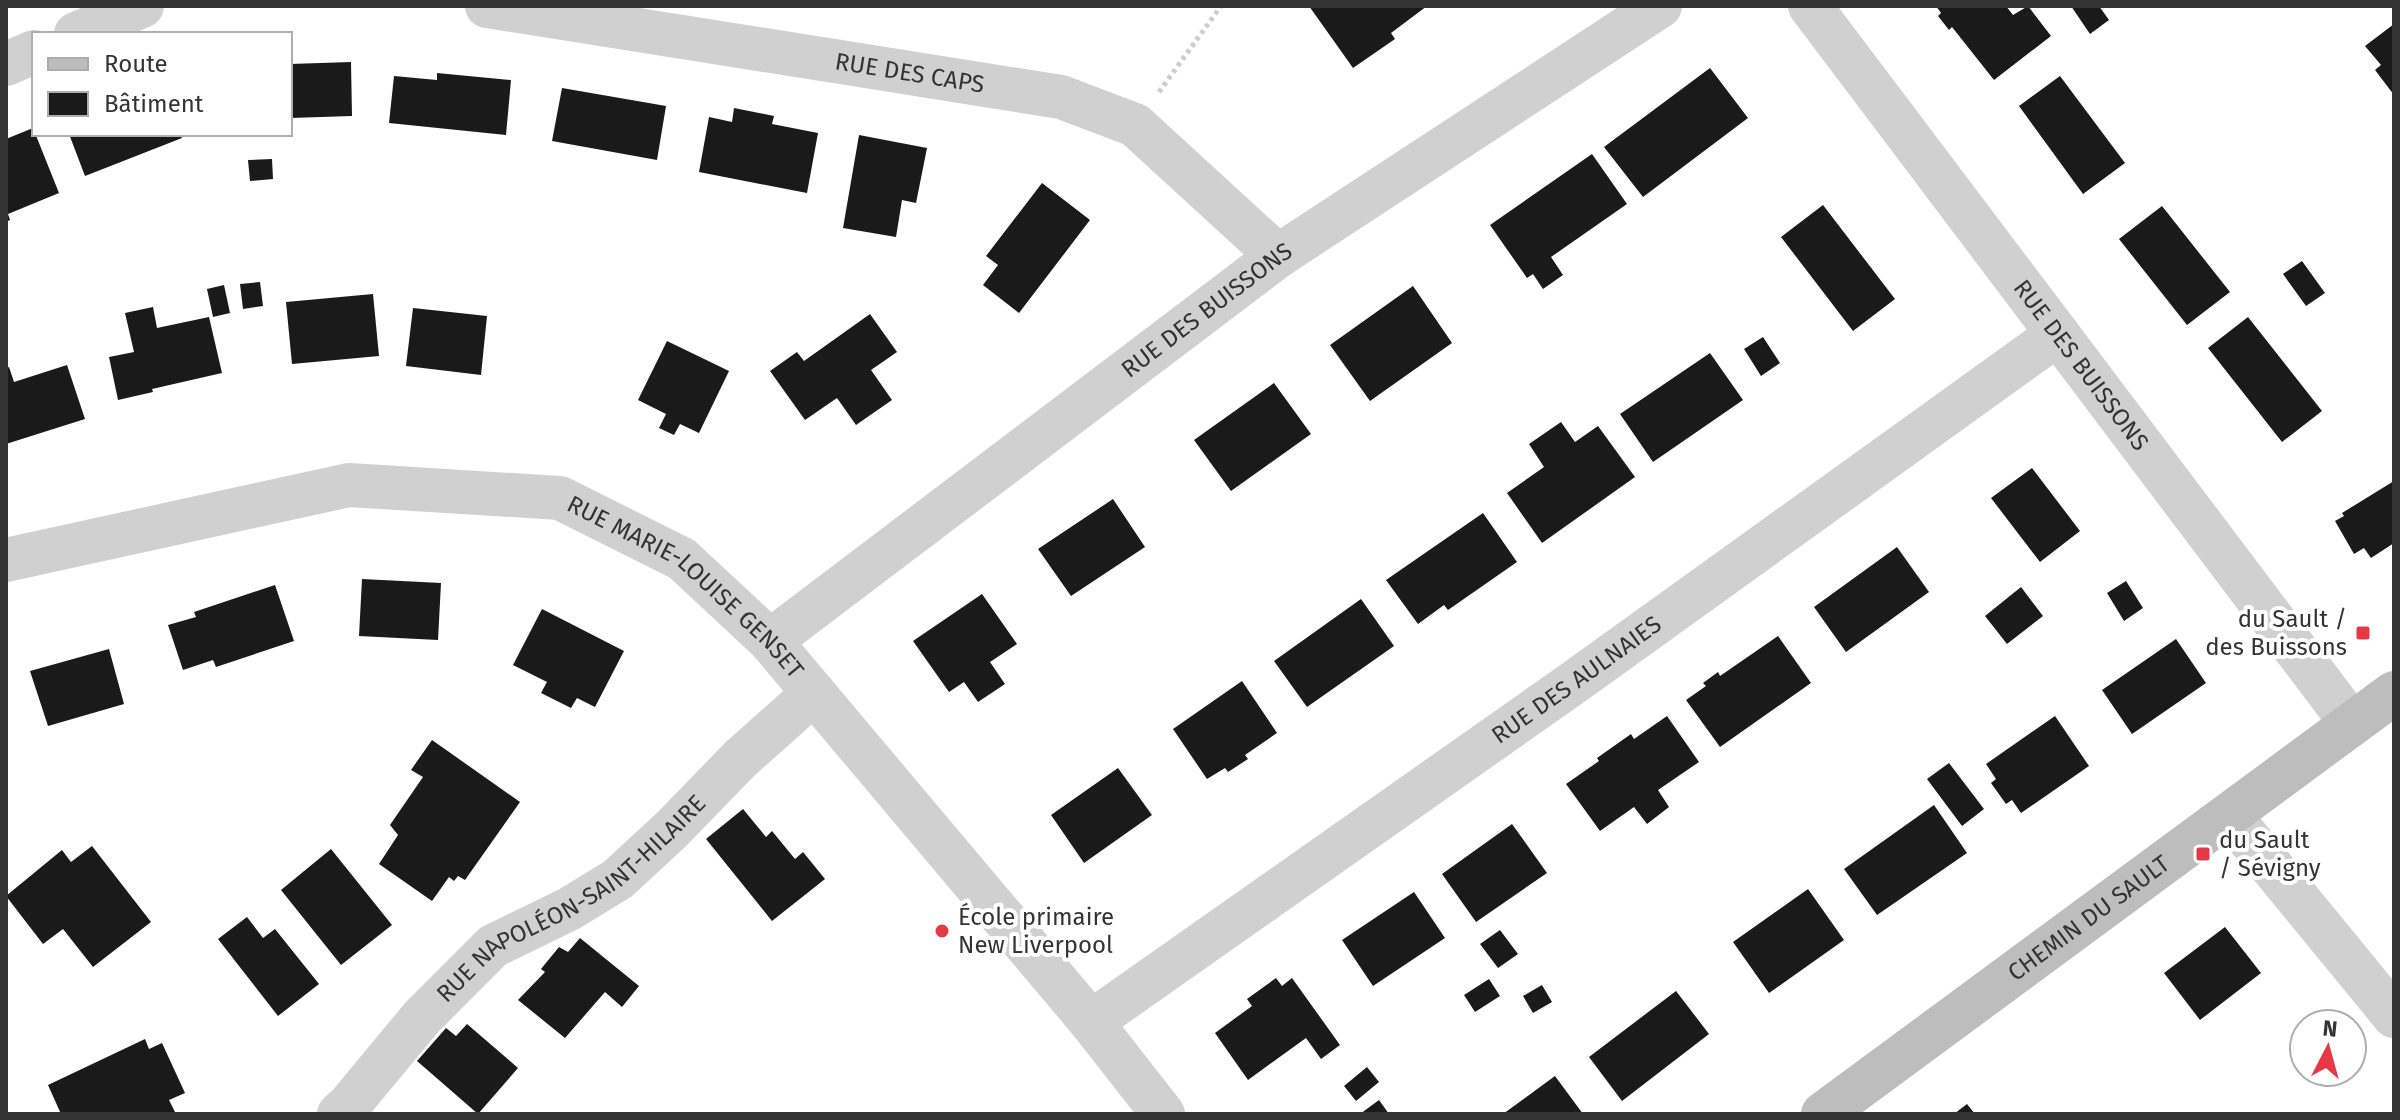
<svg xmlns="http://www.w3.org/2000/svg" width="2400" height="1120" viewBox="0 0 2400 1120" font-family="'Fira Sans',sans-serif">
  <rect width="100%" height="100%" fill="#fff"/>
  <path fill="#1a1a1a" d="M1309,6H1427L1391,33L1395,39L1353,68Z
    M1936,6H2006L2013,15L2028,6L2051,36L1994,80L1952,27L1949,30L1938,16L1941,13Z
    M2071,6H2099L2109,20L2090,34Z
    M2394,24V95L2375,70L2381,65L2365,46Z
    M351,62L352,116L290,118V64Z
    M1710,68L1748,118L1643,197L1604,147Z
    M437,73L511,80L506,135L389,123L394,76L437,80Z
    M2060,76L2125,163L2083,194L2019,106Z
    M562,88L666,106L657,160L552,141Z
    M734,108L774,116L772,124L818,133L807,193L699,172L709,117L732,122Z
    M33,128L59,193L8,214L10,220L6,222V139Z
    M69,134H180L182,138L85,176Z
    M859,135L927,148L916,203L902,200L896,237L843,228Z
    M1592,154L1627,204L1551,257L1563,275L1543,289L1533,274L1527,278L1490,225Z
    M272,159L273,179L250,181L248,160Z
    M1042,183L1090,220L1019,313L983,285L998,265L986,256Z
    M1823,205L1895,299L1853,331L1781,237Z
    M2162,206L2230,292L2187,325L2119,239Z
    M2302,261L2325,293L2306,306L2283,274Z
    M260,282L263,306L243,309L240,284Z
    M224,285L230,313L213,317L207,289Z
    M1413,286L1452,343L1370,401L1330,345Z
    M373,294L379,356L292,364L286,302Z
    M153,307L157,328L209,317L222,373L152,389L153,392L118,400L109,357L134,352L125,313Z
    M413,308L487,316L481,375L406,366Z
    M870,314L897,352L871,370L892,400L856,425L837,398L805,420L770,371L797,352L804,361Z
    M2248,317L2322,411L2282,442L2208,348Z
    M1763,337L1780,363L1761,376L1744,349Z
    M667,341L729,371L699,433L680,424L674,435L659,428L666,414L638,400Z
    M1710,353L1743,400L1653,462L1620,414Z
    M67,365L85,419L6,444V368L9,367L14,382Z
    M1274,383L1311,434L1231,491L1194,440Z
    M1561,422L1575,442L1598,426L1635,477L1542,543L1507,493L1544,467L1529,444Z
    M2032,468L2080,531L2040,562L1991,498Z
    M2394,481V543L2371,558L2364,548L2354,554L2335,521L2344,516L2342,513Z
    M1113,499L1145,547L1071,596L1038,549Z
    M1483,513L1517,562L1448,610L1444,605L1418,624L1386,580Z
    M1897,547L1929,592L1846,652L1814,607Z
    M362,579L441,583L438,640L359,636Z
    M2126,581L2143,608L2124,621L2107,593Z
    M275,585L294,641L216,667L213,660L183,670L168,625L196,617L194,612Z
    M2021,587L2043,616L2007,644L1985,616Z
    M982,594L1017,644L990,662L1005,684L978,702L964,682L949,692L913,641Z
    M1361,599L1394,646L1307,707L1274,661Z
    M542,609L624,651L595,707L577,698L571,708L541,693L547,682L513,665Z
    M1778,636L1811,683L1720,747L1686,700L1706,686L1703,683L1718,672L1720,676Z
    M2176,639L2206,683L2132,734L2102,690Z
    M109,649L124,704L48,726L30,671Z
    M1242,681L1277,733L1245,755L1248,759L1228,772L1225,768L1207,779L1173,729Z
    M1667,716L1699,762L1658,790L1669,807L1647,824L1634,807L1600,831L1566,784L1599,761L1597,758L1631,734L1634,739Z
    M2055,716L2089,766L2021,813L2012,800L2006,804L1991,783L1996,779L1986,764Z
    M432,740L520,802L465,880L458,876L454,881L449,877L432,901L379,864L398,835L390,825L423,777L411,770Z
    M1949,763L1984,809L1962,826L1927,779Z
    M1118,768L1152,815L1084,863L1051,815Z
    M1934,805L1967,853L1877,915L1844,869Z
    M743,809L766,837L772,831L795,859L803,852L825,879L772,921L706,839Z
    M1512,824L1547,873L1476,922L1442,874Z
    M92,846L151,922L93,967L63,929L43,944L6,896L62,850L71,862Z
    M331,849L392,925L341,965L281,890Z
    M1808,889L1844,940L1769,993L1733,942Z
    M1414,892L1445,938L1373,986L1342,940Z
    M247,917L263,938L275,929L319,984L278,1016L218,939Z
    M2225,927L2261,973L2200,1020L2164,973Z
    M1500,930L1518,954L1498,968L1480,944Z
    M580,938L639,986L622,1007L605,992L565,1038L518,1000L545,972L541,969L559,947L568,952Z
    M1276,978L1282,986L1292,978L1340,1045L1321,1059L1306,1038L1248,1080L1215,1033L1252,1006L1247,999Z
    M1489,979L1500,996L1475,1012L1464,995Z
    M1542,985L1552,1002L1533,1013L1523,996Z
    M1676,991L1709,1034L1622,1101L1589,1057Z
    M467,1024L518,1068L478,1114L417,1061L446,1028L456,1036Z
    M145,1039L149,1049L162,1043L185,1093L169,1100L176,1114H61L48,1085Z
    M1367,1067L1379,1082L1356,1101L1344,1086Z
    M1555,1076L1583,1114H1503Z
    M1379,1100L1389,1114H1360Z
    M1967,1104L1975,1114H1954Z"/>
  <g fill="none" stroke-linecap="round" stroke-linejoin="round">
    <path stroke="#cdcdcd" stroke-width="5" stroke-dasharray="4 4" stroke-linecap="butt" d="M1159,92L1221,6"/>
    <g stroke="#d0d0d0" stroke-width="44">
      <path id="s1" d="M487,6L1061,97L1135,125L1278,256"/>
      <path id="s2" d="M1810,6L2352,724"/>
      <path d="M76,34L142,6"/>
      <path d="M6,64L34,52"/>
      <path id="s3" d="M6,560L349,485L560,498L682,559L770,641L1091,1022L1163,1114"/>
      <path id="s4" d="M770,641L1278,256L1660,6"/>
      <path d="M2230,816L2394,1016"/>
      <path id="s5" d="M1091,1022L1573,683L2058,334"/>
      <path id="s6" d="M339,1114L349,1105L422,1017L493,946L569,909L618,879L672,829L740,759L814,693"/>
    </g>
    <path stroke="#bdbdbd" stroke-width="44" id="s7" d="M1823,1114L2394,693"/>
  </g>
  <g fill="#e63946" stroke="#fff" stroke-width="3">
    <rect x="2355" y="625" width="16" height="16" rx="4"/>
    <rect x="2195" y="846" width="16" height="16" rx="4"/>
    <circle cx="942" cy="931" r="8"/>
  </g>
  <g text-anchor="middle" stroke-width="8" stroke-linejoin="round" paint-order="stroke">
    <g font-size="24" fill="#333" stroke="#fff">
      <text dy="8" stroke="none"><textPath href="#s1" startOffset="428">RUE DES CAPS</textPath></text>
      <text dy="8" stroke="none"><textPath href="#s4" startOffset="548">RUE DES BUISSONS</textPath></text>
      <text dy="8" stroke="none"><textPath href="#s2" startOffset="450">RUE DES BUISSONS</textPath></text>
      <text dy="8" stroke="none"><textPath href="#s3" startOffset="718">RUE MARIE-LOUISE GENSET</textPath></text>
      <text dy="8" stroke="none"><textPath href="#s5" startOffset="594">RUE DES AULNAIES</textPath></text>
      <text dy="8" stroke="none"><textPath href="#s6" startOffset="320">RUE NAPOLÉON-SAINT-HILAIRE</textPath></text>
      <text dy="8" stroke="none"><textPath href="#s7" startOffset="330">CHEMIN DU SAULT</textPath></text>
    </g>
    <g font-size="24" fill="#333" stroke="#fff" text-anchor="start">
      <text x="2347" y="627" text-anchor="end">du Sault /<tspan x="2347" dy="28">des Buissons</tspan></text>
      <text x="2219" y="848">du Sault<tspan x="2219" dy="28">/ Sévigny</tspan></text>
      <text x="958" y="925">École primaire<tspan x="958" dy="28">New Liverpool</tspan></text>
    </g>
  </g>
  <rect width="2400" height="1120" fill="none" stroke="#333333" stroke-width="16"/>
  <rect x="32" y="32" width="260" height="104" fill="#ffffff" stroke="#adadad" stroke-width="2"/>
  <rect x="48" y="58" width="40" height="12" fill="#bdbdbd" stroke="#adadad" stroke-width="2"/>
  <text x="104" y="72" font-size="24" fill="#333333">Route</text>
  <rect x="48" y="92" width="40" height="24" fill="#1a1a1a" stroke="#adadad" stroke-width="2"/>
  <text x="104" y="112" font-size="24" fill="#333333">Bâtiment</text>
  <g transform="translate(2328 1048) rotate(6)"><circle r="38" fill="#ffffff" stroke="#adadad" stroke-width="2"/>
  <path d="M0-6L14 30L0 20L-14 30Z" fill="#e63946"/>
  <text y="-12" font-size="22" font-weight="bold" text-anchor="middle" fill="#333333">N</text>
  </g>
</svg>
